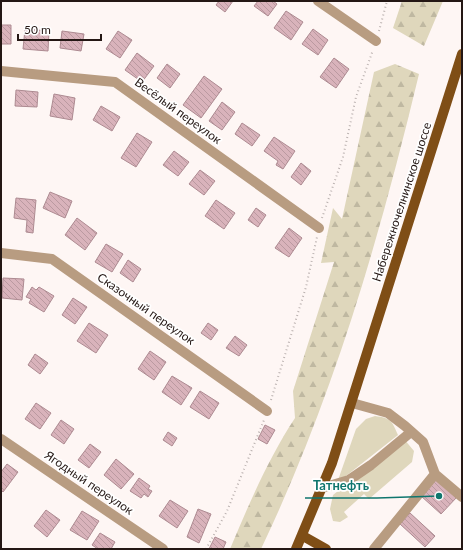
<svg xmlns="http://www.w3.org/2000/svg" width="463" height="550" viewBox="0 0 463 550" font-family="Lato,sans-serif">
  <defs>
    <pattern id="forest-firs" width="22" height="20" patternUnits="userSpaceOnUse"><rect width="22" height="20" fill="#dfd7bc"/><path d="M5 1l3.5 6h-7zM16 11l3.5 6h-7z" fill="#bfb8a1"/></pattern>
    <pattern id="building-back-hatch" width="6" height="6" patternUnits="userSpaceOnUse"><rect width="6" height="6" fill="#d9b3bb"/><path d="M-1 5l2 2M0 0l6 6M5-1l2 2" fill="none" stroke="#ba99a0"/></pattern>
  </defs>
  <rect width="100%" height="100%" fill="#fef6f4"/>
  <path fill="#dfd7bc" d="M375,416C391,418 392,421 398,435L337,483L356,429L366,419Z
    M404,439L414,451L412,462L369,499L364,494L344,512L348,517L340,522L333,521L330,509L333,495Z"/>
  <path fill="url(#forest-firs)" d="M402,1H443L424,46L393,28Z
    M395,64L419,74C380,237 333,398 261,549H230C249,504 268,459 295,418L293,391L334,262L321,263L333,208L342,219L374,72Z"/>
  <path fill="url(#building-back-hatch)" stroke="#ad8a91" d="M219,1H233L225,12L216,5Z
    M258,1H273L277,4L268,16L254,6Z
    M286,11L303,22L291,40L274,28Z
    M1,25H11V44H1Z
    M25,29L49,31L48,51L23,49Z
    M313,29L328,40L318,55L302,44Z
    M62,31L84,34L81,51L60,48Z
    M118,31L132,40L120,58L106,49Z
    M137,53L154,66L142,82L125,70Z
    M334,58L349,69L336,88L320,77Z
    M167,64L180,74L170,88L157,78Z
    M204,76L222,89L201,118L183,105Z
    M16,90L38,92L37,107L15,106Z
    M54,94L75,98L72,120L50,116Z
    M222,102L235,112L222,130L209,121Z
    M101,106L120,117L112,131L93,120Z
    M242,123L260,135L252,146L235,134Z
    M137,133L152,142L136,167L121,158Z
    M274,137L295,151L283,169L276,165L278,161L264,151Z
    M174,151L189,162L178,176L163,165Z
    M301,163L311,171L301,185L291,177Z
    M200,170L215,181L204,195L189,184Z
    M50,192L72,201L65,218L43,208Z
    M16,198L36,200L33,233L26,232L27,220L14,218Z
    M216,200L235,213L224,229L205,216Z
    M256,208L266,215L258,227L248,220Z
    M77,218L97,233L85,250L65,235Z
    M289,228L302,238L289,257L275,248Z
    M106,244L123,254L112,272L95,262Z
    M128,260L141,269L133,282L120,273Z
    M3,278L24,279L22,300L2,298Z
    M32,287L36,290L39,287L54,296L44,312L29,303L31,299L26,297Z
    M73,298L87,307L75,324L62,315Z
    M89,323L108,335L96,353L77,341Z
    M208,323L218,330L211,340L201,333Z
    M235,336L247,345L239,356L226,348Z
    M150,351L166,362L154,380L138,369Z
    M35,354L48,363L40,374L28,365Z
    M172,376L192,388L181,405L162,392Z
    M200,391L219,403L209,419L190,407Z
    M36,403L51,413L40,429L25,419Z
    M61,420L74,429L64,444L51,435Z
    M265,425L275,430L267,444L258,439Z
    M168,432L177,438L172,446L163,440Z
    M90,444L101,452L89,468L78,460Z
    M116,459L134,474L121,489L104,475Z
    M7,464L18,472L3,492L1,490V472Z
    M139,478L150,486L148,489L152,491L148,497L144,494L141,498L130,491Z
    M437,478L457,497L441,514L421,496Z
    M170,500L188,511L177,528L159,516Z
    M198,509L211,514L199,543L187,537Z
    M46,510L60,520L47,537L34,526Z
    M82,511L99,521L87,540L70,530Z
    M410,513L435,536L425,547L400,524Z
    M100,533L115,542L111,549H98L92,545Z
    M215,537L226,542L223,549H209Z"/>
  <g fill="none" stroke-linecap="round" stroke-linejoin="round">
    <path stroke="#bbb2b0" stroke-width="2" stroke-dasharray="1 3" stroke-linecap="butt" d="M379,31L387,1
      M322,218L343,157L356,97L373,50
      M271,400L306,287L317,237
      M206,549L227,511L264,420"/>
    <path stroke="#b89c81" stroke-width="10" d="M318,1L376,41
      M1,71L115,82L319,228
      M1,253L52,259L267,411
      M352,403L388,413L405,426L423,442L435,474
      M1,439L163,549
      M322,488L349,480L371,465L411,432
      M374,549L435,474L462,497"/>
    <path stroke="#7f4e16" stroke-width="10" d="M303,536L326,549
      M296,549L332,463L462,54"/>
  </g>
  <g text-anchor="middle" stroke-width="3.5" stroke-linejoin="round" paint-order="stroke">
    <g font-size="12" fill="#241714" stroke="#fff">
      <text transform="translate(178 111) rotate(36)" y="4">Весёлый переулок</text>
      <text transform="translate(402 202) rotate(-72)" y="4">Набережночелнинское шоссе</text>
      <text transform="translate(146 309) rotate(35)" y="4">Сказочный переулок</text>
      <text transform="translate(89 483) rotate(34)" y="4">Ягодный переулок</text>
    </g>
  </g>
  <path fill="none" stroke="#0f766e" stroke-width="1.5" d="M439 496L377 498H305"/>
  <circle fill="#0f766e" stroke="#fff" stroke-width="1.5" cx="439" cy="496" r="4"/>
  <g font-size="13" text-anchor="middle" font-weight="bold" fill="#0f766e" stroke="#fff" stroke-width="3.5" stroke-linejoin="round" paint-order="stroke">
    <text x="341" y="490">Татнефть</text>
  </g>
  <rect width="463" height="550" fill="none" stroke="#241714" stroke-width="4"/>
  <path d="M18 34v6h83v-6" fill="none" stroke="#241714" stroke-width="2"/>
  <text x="24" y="34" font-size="12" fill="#241714" stroke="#ffffff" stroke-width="3" paint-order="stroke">50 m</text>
</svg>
